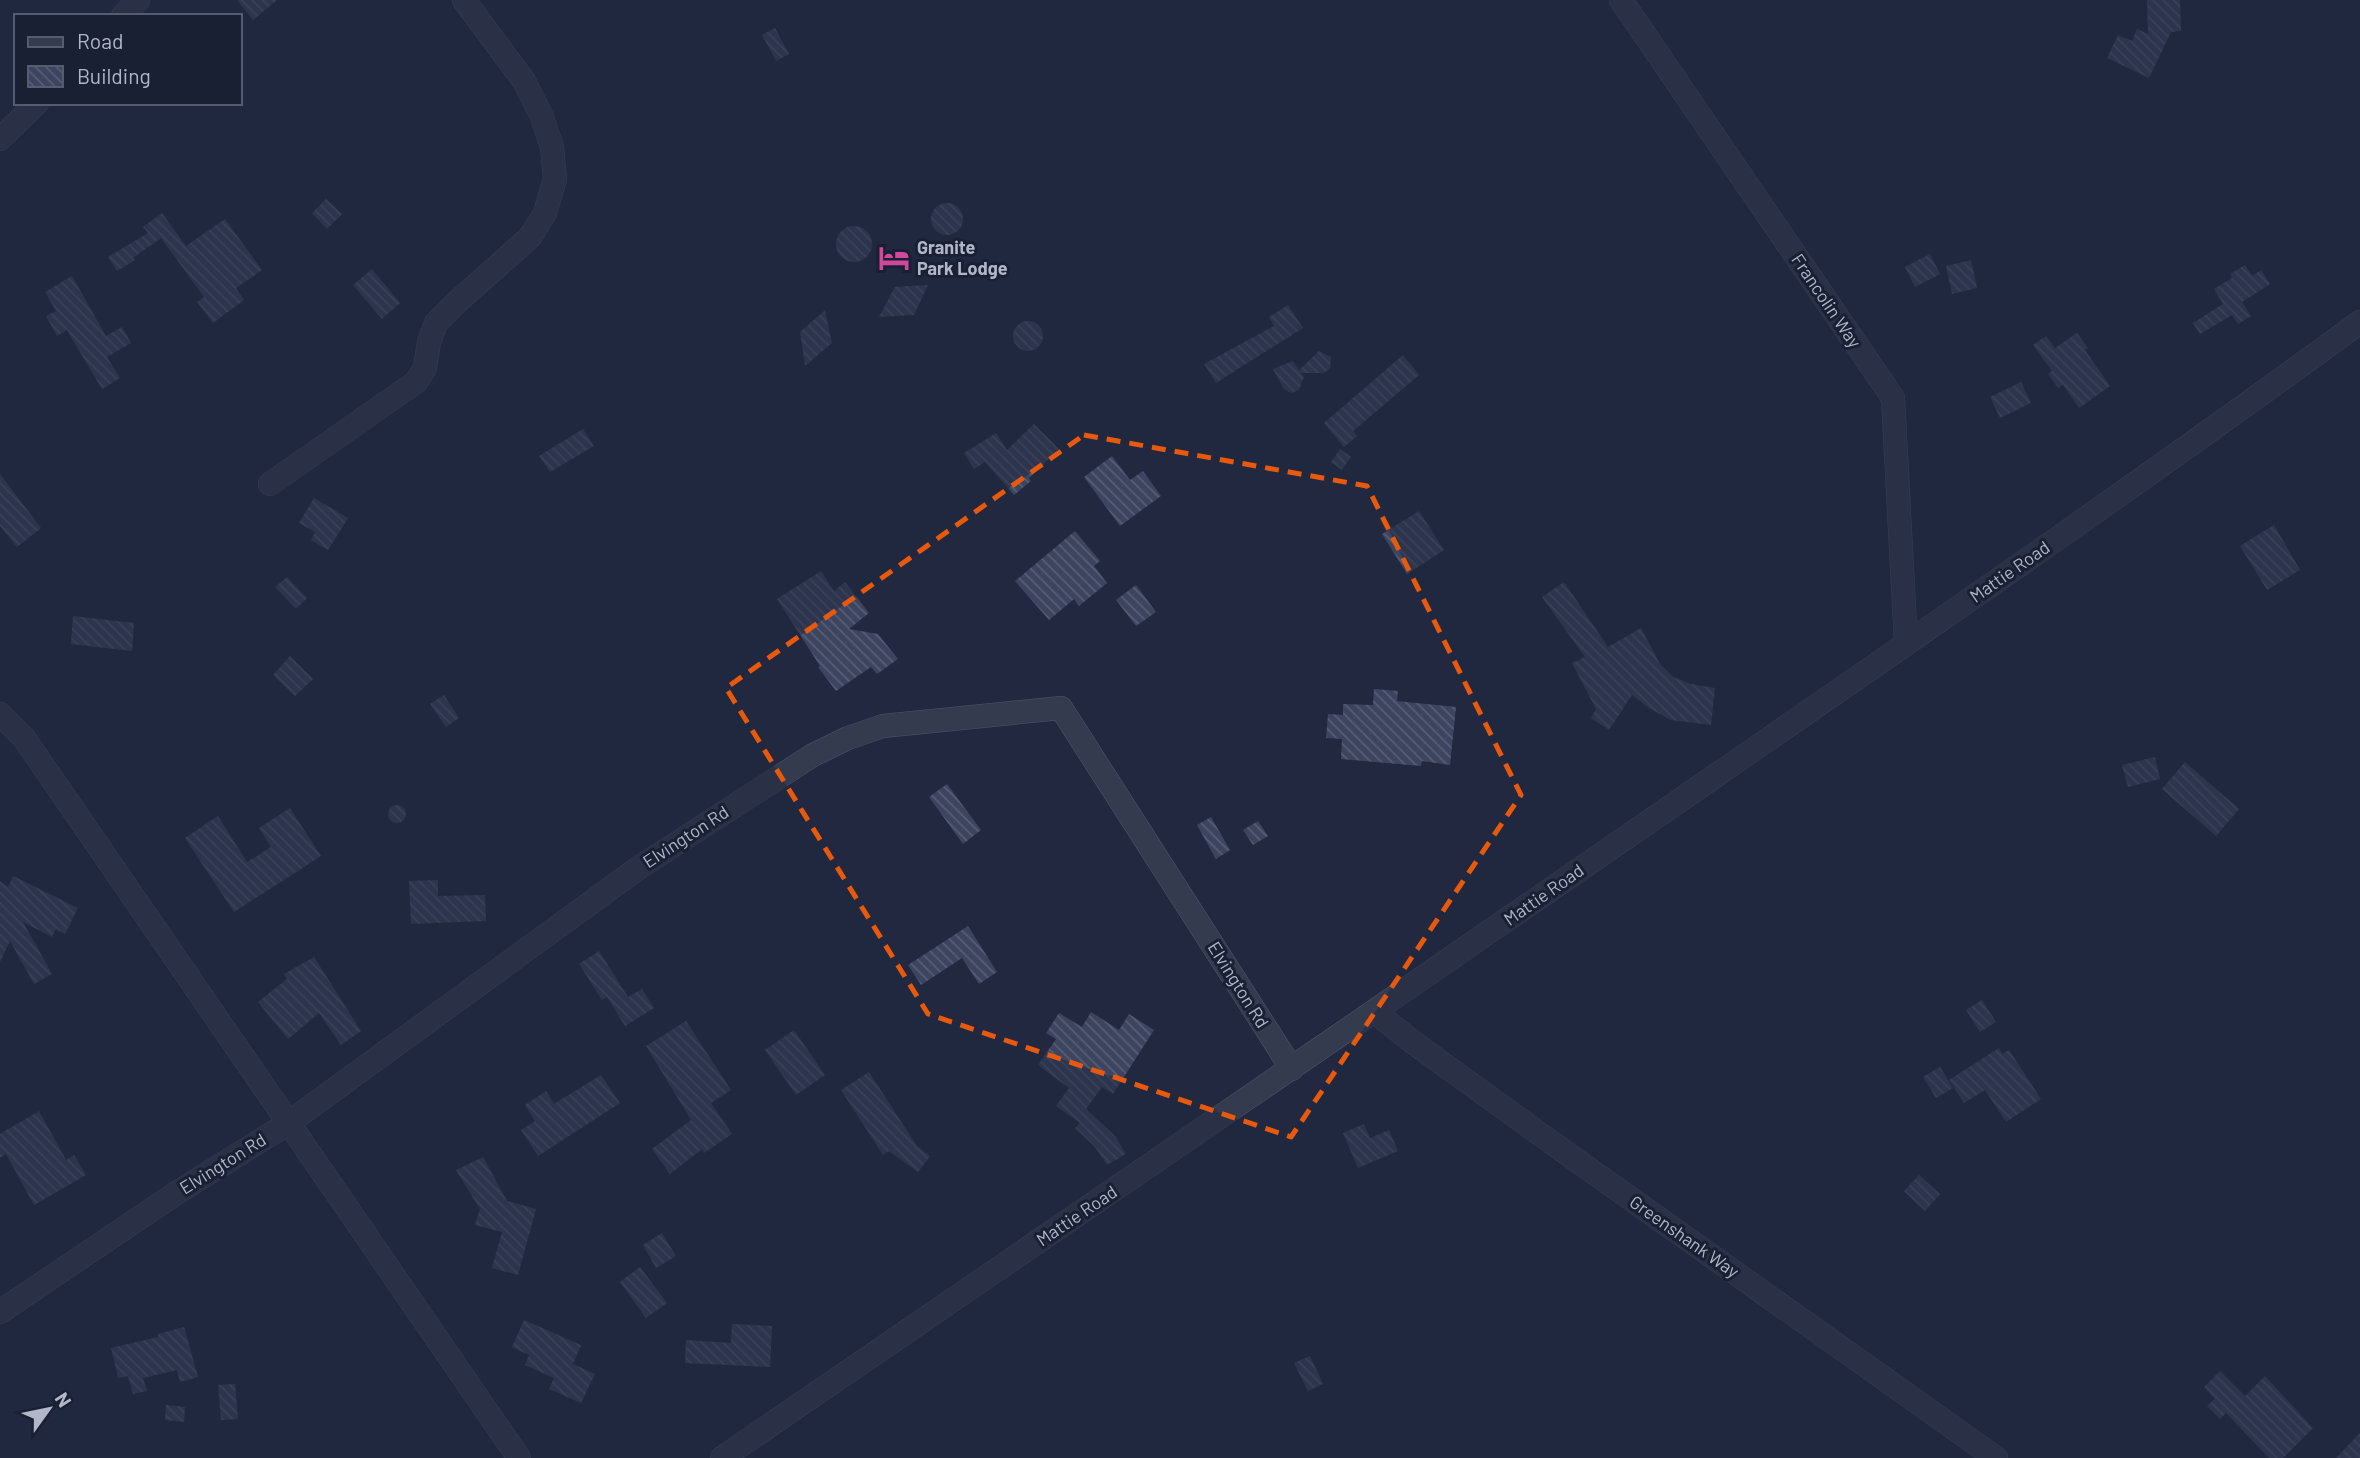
<svg xmlns="http://www.w3.org/2000/svg" width="2360" height="1458" viewBox="0 0 2360 1458" font-family="Barlow,sans-serif">
  <defs>
    <pattern id="building-back-hatch" width="6" height="6" patternUnits="userSpaceOnUse" patternTransform="scale(1.75)"><rect width="6" height="6" fill="#3d445f"/><path d="M-1 5l2 2M0 0l6 6M5-1l2 2" fill="none" stroke="#575d75"/></pattern>
  </defs>
  <rect width="100%" height="100%" fill="#21283f"/>
  <path fill="url(#building-back-hatch)" d="M237,0H277L253,20Z
    M2147,0H2180L2181,31L2171,32L2149,78L2107,58L2118,35L2132,41L2137,29L2148,34Z
    M775,28L789,54L776,61L762,35Z
    M326,199L342,214L327,229L312,213Z
    M931 219a16 16 0 1 1 32 0a16 16 0 1 1-32 0Z
    M162,213L186,246L225,219L262,270L236,288L244,300L213,323L197,302L204,297L161,238L133,258L135,260L117,271L108,257L148,233L143,227Z
    M836 244a18 18 0 1 1 36 0a18 18 0 1 1-36 0Z
    M1930,254L1940,274L1915,287L1905,267Z
    M1971,260L1977,288L1952,294L1946,266Z
    M2245,265L2252,276L2261,270L2270,284L2242,302L2251,316L2238,324L2232,315L2200,334L2193,323L2223,304L2214,289L2232,278L2230,274Z
    M372,269L400,303L382,319L353,285Z
    M72,276L106,336L122,327L131,343L107,357L120,378L102,389L67,330L57,336L46,316L56,311L45,292Z
    M928,285L914,315L879,317L895,287Z
    M1288,305L1303,328L1216,383L1204,364L1274,326L1269,317Z
    M825,310L832,343L805,366L800,332Z
    M1013 336a15 15 0 1 1 30 0a15 15 0 1 1-30 0Z
    M2077,333L2088,348L2085,350L2110,386L2079,408L2063,385L2058,388L2048,374L2052,371L2033,345L2046,336L2055,348Z
    M1319,351L1331,357L1330,369L1323,373H1301L1304,377L1299,390L1291,393L1284,389L1273,369L1293,361L1299,370Z
    M1403,355L1419,375L1353,431L1357,436L1344,447L1324,423Z
    M2021,382L2031,403L2000,418L1990,397Z
    M1034,424L1059,449L1029,478L1031,481L1014,495L985,462L974,469L964,453L996,433L1007,450Z
    M583,429L594,446L550,472L539,456Z
    M1340,449L1351,457L1342,470L1331,462Z
    M1112,456L1130,480L1143,471L1161,496L1120,526L1084,477Z
    M0,474L41,528L17,547L0,526Z
    M314,498L348,518L328,550L311,540L315,532L299,523Z
    M1419,511L1444,550L1407,574L1382,534Z
    M2274,525L2300,570L2267,590L2240,546Z
    M1075,531L1100,561L1094,566L1107,583L1079,606L1074,599L1049,620L1015,581Z
    M821,571L834,591L845,582L869,613L849,629L878,634L898,659L877,674L871,667L836,691L818,667L820,666L777,599Z
    M287,577L307,598L296,609L275,587Z
    M1564,582L1608,647L1641,628L1660,664L1673,677L1691,684L1715,688L1711,725L1671,720L1649,708L1632,695L1609,730L1591,718L1596,709L1572,663L1585,657L1542,597Z
    M1136,585L1156,612L1136,626L1116,600Z
    M73,616L134,623L132,651L71,644Z
    M290,656L313,679L295,696L273,675Z
    M1374,689L1398,691L1397,701L1456,707L1450,765L1422,761L1421,766L1341,759L1342,739L1326,738L1328,714L1343,715V704L1373,705Z
    M444,695L459,718L446,727L430,704Z
    M2155,757L2160,779L2128,787L2122,765Z
    M2185,762L2239,809L2216,836L2162,789Z
    M947,784L981,830L963,844L929,797Z
    M388 814a9 9 0 1 1 18 0a9 9 0 1 1-18 0Z
    M290,808L321,856L234,912L185,838L218,816L247,862L271,847L259,828Z
    M1211,817L1230,850L1216,859L1197,825Z
    M1258,821L1268,836L1253,845L1243,830Z
    M13,876L78,908L65,934L56,929L52,937L23,922L52,974L34,984L10,941L0,962V881L8,887Z
    M438,880V896L485,895L486,921L411,924L409,881Z
    M968,926L997,972L979,984L962,958L921,985L908,965Z
    M599,951L628,997L642,989L654,1008L625,1026L607,997L602,1000L579,964Z
    M314,957L361,1031L341,1045L319,1013L288,1039L258,1002L287,979L284,974Z
    M1982,1000L1996,1022L1980,1032L1966,1010Z
    M1091,1012L1119,1030L1129,1014L1154,1030L1113,1094L1102,1087L1086,1109L1115,1136L1126,1154L1107,1165L1095,1147L1075,1128L1080,1123L1056,1106L1069,1088L1038,1065L1056,1039L1046,1033L1059,1013L1082,1027Z
    M686,1021L731,1090L711,1103L732,1134L704,1153L702,1149L670,1174L652,1149L691,1120L646,1046Z
    M794,1030L825,1075L796,1095L765,1050Z
    M1999,1048L2002,1054L2009,1050L2041,1099L2006,1122L1985,1090L1964,1103L1949,1080Z
    M1940,1067L1953,1088L1936,1098L1923,1077Z
    M869,1072L917,1146L930,1156L918,1172L889,1151L883,1155L841,1090Z
    M601,1075L620,1103L538,1156L521,1130L535,1121L525,1105L546,1091L554,1104Z
    M39,1111L66,1160L74,1155L86,1175L34,1205L6,1154L0,1158V1134Z
    M1364,1124L1370,1138L1389,1130L1398,1151L1358,1168L1343,1133Z
    M483,1157L507,1201L536,1209L518,1275L492,1268L502,1232L475,1225L480,1209L456,1170Z
    M1919,1175L1940,1194L1925,1211L1904,1191Z
    M662,1233L676,1256L656,1268L643,1245Z
    M640,1267L667,1303L646,1318L620,1282Z
    M524,1320L581,1345L573,1364L595,1374L581,1403L549,1389L554,1378L525,1365L529,1355L512,1347Z
    M732,1324L772,1326L770,1367L685,1363L686,1340L731,1343Z
    M184,1327L198,1377L180,1382L177,1370L143,1378L147,1391L133,1394L128,1376L118,1378L111,1348L158,1337V1334Z
    M1310,1356L1323,1384L1308,1391L1294,1363Z
    M2220,1371L2245,1396L2265,1376L2313,1428L2283,1458H2269L2226,1413L2220,1419L2207,1406L2215,1399L2204,1387Z
    M235,1384L238,1419L221,1420L218,1385Z
    M166,1405L185,1407L184,1422L165,1420Z
    M2360,1433V1458H2336Z"/>
  <g fill="none" stroke-linecap="round" stroke-linejoin="round">
    <g stroke="#50566a" stroke-width="24">
      <path id="street" d="M1621,0L1893,398L1906,644
        M123,16L138,0
        M0,139L37,103
        M270,484L416,382L425,368L429,342L436,323L456,303L530,237L545,213L555,179L552,147L542,117L524,81L464,0
        M0,714L24,738L519,1458
        M1375,1012L1414,1043L1562,1150L1996,1458
        M0,1312L175,1194L287,1124L637,869L813,755L848,738L883,726L1061,708L1292,1069
        M722,1458C1055,1230 1389,1002 1721,772C1935,624 2150,476 2360,322"/>
    </g>
    <use href="#street" stroke="#353b4f" stroke-width="23"/>
  </g>
  <path d="M0 0H2360V1458H0ZM1084,435L1367,486L1521,795L1291,1137L928,1014L726,688Z" fill="#21283f" fill-opacity=".55" fill-rule="evenodd"/>
  <path fill="none" stroke="#e8590c" stroke-width="5" stroke-dasharray="14 9" stroke-linejoin="round" d="M1084,435L1367,486L1521,795L1291,1137L928,1014L726,688Z"/>
  <defs>
    <g id="hotel-bare" transform="scale(2.415)"><path d="M-6-4.5h1.5V1H6V5H4.5V3h-9V5H-6ZM-4 0a1.8 1.8 0 1 1 3.6 0ZM.5 0V-2.5h3Q6-2.5 6 0Z" fill="#d1479c" stroke="#1a2034" stroke-width="2.5" paint-order="stroke"/></g>
  </defs>
  <g fill-rule="evenodd">
    <use href="#hotel-bare" x="894" y="258"/>
  </g>
  <g text-anchor="middle" stroke-width="6" stroke-linejoin="round" paint-order="stroke">
    <g font-size="18" font-weight="bold" fill="#b1b6ca" stroke="#1a2034" text-anchor="start">
      <text x="917" y="254">Granite<tspan x="917" dy="21">Park Lodge</tspan></text>
    </g>
    <g font-size="18" fill="#b1b6ca" stroke="#1a2034">
      <text transform="translate(1826 301) rotate(56)" y="6">Francolin Way</text>
      <text transform="translate(2010 572) rotate(-35)" y="6">Mattie Road</text>
      <text transform="translate(686 837) rotate(-33)" y="6">Elvington Rd</text>
      <text transform="translate(1544 895) rotate(-35)" y="6">Mattie Road</text>
      <text transform="translate(1238 985) rotate(58)" y="6">Elvington Rd</text>
      <text transform="translate(223 1164) rotate(-32)" y="6">Elvington Rd</text>
      <text transform="translate(1077 1216) rotate(-34)" y="6">Mattie Road</text>
      <text transform="translate(1684 1237) rotate(35)" y="6">Greenshank Way</text>
    </g>
  </g>
  <rect x="14" y="14" width="228" height="91" fill="#1a2034" stroke="#565c70" stroke-width="2"/>
  <rect x="28" y="37" width="35" height="10" fill="#353b4f" stroke="#565c70" stroke-width="2"/>
  <text x="77" y="49" font-size="21" fill="#b1b6ca">Road</text>
  <rect x="28" y="66" width="35" height="21" fill="url(#building-back-hatch)" stroke="#565c70" stroke-width="2"/>
  <text x="77" y="84" font-size="21" fill="#b1b6ca">Building</text>
  <g transform="translate(49 1409) rotate(57)" stroke="#1a2034" stroke-width="5" paint-order="stroke">
  <path d="M0-5L12 26L0 18L-12 26Z" fill="#b1b6ca"/>
  <text y="-10" font-size="19" font-weight="bold" text-anchor="middle" fill="#b1b6ca">N</text>
  </g>
</svg>
